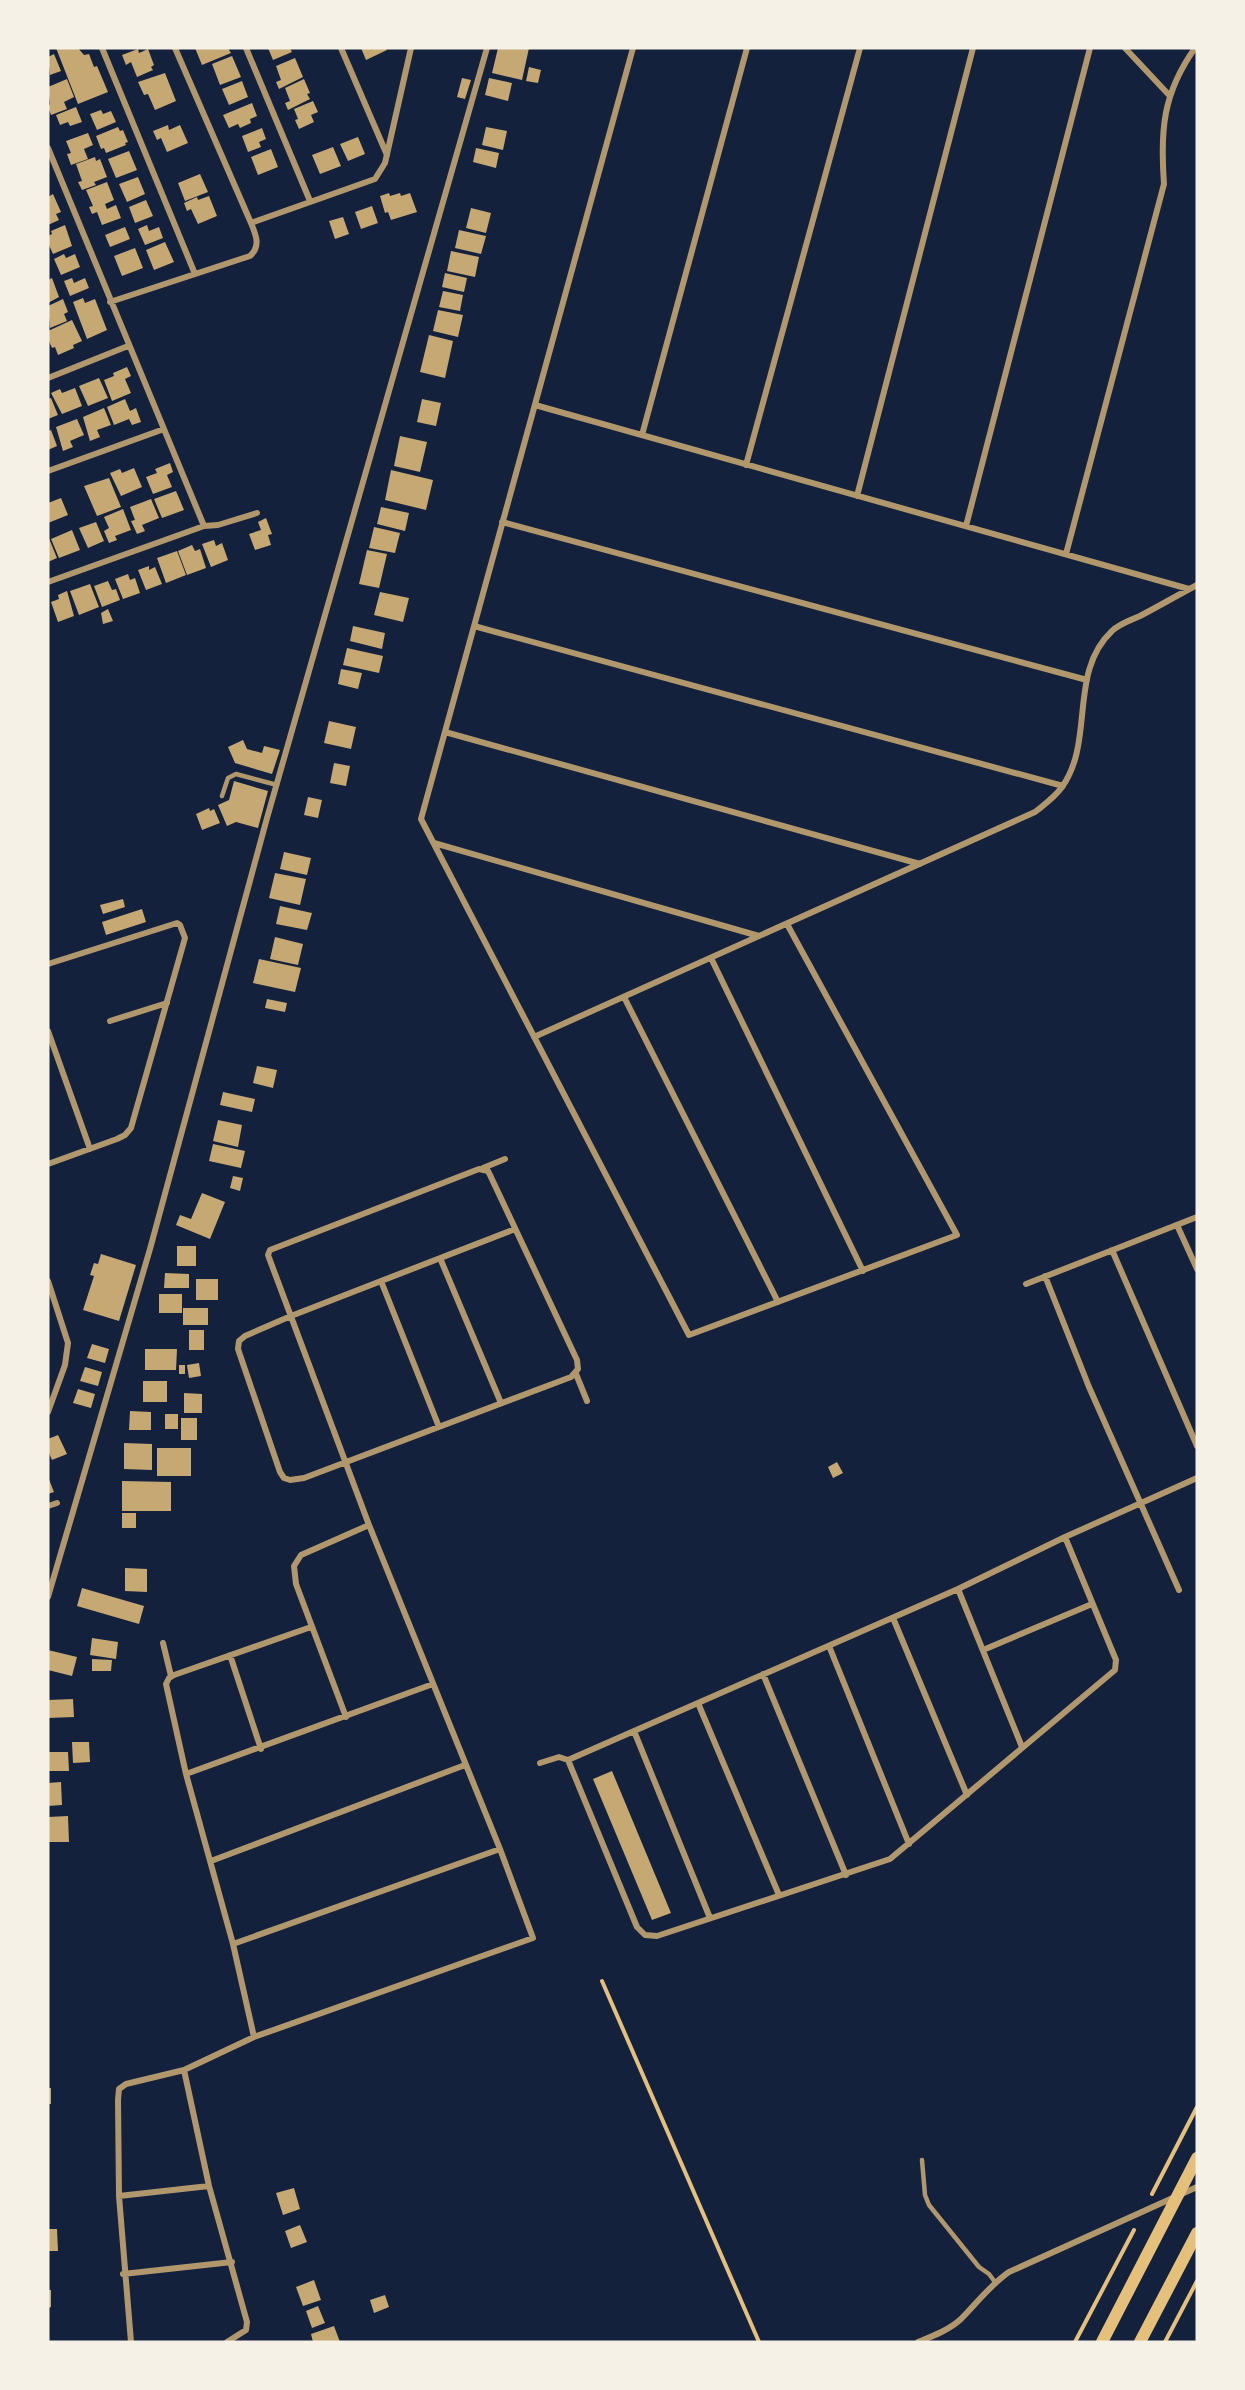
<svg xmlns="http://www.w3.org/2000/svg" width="1245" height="2390" viewBox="0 0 1245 2390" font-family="Cabin,sans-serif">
  <rect width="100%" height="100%" fill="#14213d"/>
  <path fill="#c6a872" d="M56,48H78L84,55L89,54L94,67L97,66L108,92L78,104Z
    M195,48H228L231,53L202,65Z
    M268,48H290L292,52L273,60Z
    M361,48H386L387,50L366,60Z
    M498,48H529L522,80L492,73Z
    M138,49L139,53L148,49L154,65L151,67L153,70L137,77L131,62L126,65L122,55Z
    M54,54L61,71L50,75L48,57Z
    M232,56L241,77L220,85L212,64Z
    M295,58L303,77L279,89L276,82L281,80L276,66Z
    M529,67L541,70L538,83L526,81Z
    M165,73L176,101L155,110L148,94L144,95L138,82Z
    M462,78L471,80L465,99L457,97Z
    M489,78L512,83L508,101L485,95Z
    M67,79L74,97L64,102L67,109L51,115L48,107L50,104L48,87Z
    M304,79L310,93L307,94L310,99L288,110L285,103L290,101L285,88Z
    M242,81L248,97L229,105L222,89Z
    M313,101L318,112L311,115L314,122L299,129L295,120L298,119L294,109Z
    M252,103L257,116L250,119L251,123L240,128L238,124L229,128L223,115Z
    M76,107L82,122L70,126L68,122L60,125L56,115Z
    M101,110L103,114L111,111L116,122L97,130L90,114Z
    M168,125L169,130L180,125L188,143L167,152L161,138L157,140L153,131Z
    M118,127L120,131L123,130L128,142L125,143L126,145L106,153L104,148L101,149L96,136Z
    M486,127L507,131L503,150L482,145Z
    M262,128L266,139L259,142L261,147L248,152L242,136Z
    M88,133L93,145L84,149L88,159L71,165L67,154L71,153L66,141Z
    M358,137L365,154L348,161L340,144Z
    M333,147L341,166L320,174L312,155Z
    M476,148L499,153L496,168L473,162Z
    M271,149L278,167L258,175L251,157Z
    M129,151L137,170L116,178L108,159Z
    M95,157L96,161L100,159L107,177L94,182L96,185L82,190L78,182L82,181L76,164Z
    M200,174L208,192L185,201L178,183Z
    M138,177L145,194L127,202L119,184Z
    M107,182L114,200L105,204L107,209L116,205L121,218L102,225L97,212L92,214L89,207L93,206L86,190Z
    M389,193L390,196L400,193L401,196L410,193L417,212L391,220L388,212L385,213L380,196Z
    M53,194L61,212L56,214L59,220L48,225V197Z
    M209,196L217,216L198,224L191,209L187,211L184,203L197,197L198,200Z
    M146,200L153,216L135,223L129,207Z
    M372,206L378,223L361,229L355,212Z
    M471,208L491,213L486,233L466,228Z
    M343,217L349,234L335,239L329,221Z
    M65,225L72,246L53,254L48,243V236L52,234L51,231Z
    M147,225L149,231L159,227L163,238L145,245L138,229Z
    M125,227L130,239L110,247L105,235Z
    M459,230L486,236L481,254L455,248Z
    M165,242L174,262L154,270L146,250Z
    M135,248L143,268L122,276L114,256Z
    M451,251L479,257L475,277L447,271Z
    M64,254L66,258L75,254L80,267L61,275L54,259Z
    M445,273L467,278L464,292L442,287Z
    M52,278L59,297L48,303V280Z
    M72,278L74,283L85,278L89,288L70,296L64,281Z
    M443,291L463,295L460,311L439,307Z
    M83,298L85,303L95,299L107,330L87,339L73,302Z
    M63,299L68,312L64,314L67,321L50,328L48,306Z
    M438,310L463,315L458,337L433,331Z
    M72,320L82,341L73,345L74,348L58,355L55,347L52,348L48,339V331Z
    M429,335L453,341L445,378L420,372Z
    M127,367L131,376L125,379L131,393L112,401L104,380L114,376L113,373Z
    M99,378L108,398L88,406L79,386Z
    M75,388L82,406L62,414L51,393L60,389L62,393Z
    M51,398L58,415L48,419V399Z
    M125,399L130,411L136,408L141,422L132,425L129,419L114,425L107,407Z
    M422,399L441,403L436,426L417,422Z
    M104,408L111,425L97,430L100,437L90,441L83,417Z
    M77,419L84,435L70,441L73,447L63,451L56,427Z
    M51,430L57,446L48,450V431Z
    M400,436L427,442L420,472L394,466Z
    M170,463L173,472L167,475L172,487L153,494L146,477L157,473L155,469Z
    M134,468L142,487L121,496L110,473L120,469L122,473Z
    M391,470L433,480L426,510L385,500Z
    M109,478L121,507L97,516L84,486Z
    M176,491L184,510L162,518L154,499Z
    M61,498L68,515L48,523V503Z
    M151,499L159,518L142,525L145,531L137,534L131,521L135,520L130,507Z
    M381,507L409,513L405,531L377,524Z
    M123,509L131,530L115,536L117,540L109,543L104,531L109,528L104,517Z
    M266,518L272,534L268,535L271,545L255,550L249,534L261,530L258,522Z
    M96,522L104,541L88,548L79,528Z
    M374,527L400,533L395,553L369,548Z
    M72,530L80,550L59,558L51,539Z
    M48,536L57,558L48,562Z
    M214,540L216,546L222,543L228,560L211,567L202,544Z
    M192,545L195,551L200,549L206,568L187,575L178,551Z
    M367,550L387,554L379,588L359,584Z
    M177,551L186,575L166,583L157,558Z
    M149,566V570L155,567L162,584L146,590L138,570Z
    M128,574L130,580L135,578L140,593L123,599L115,579Z
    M108,581L112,590L116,589L120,600L102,607L94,586Z
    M90,584L99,607L79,615L70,591Z
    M67,591L74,616L58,622L51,602L59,599L58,595Z
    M380,592L409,598L403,622L374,615Z
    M108,609L113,621L103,624L101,613Z
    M353,626L385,633L382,649L350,641Z
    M347,648L383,656L379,673L343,665Z
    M341,669L362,673L358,689L338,684Z
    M329,721L356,727L351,749L324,743Z
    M243,740L247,749L262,753L264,746L280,750L272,774L235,763L228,747Z
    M334,763L350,766L346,786L330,783Z
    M234,781L268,791L258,828L236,822L227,826L218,805L229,800Z
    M308,797L322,800L318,818L304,815Z
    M209,808L210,811L214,809L220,823L202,830L196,814Z
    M284,852L311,858L307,875L280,869Z
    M275,873L306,879L300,905L269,898Z
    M123,899L125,907L103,914L100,905Z
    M280,906L312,913L307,930L276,924Z
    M142,909L146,922L106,935L102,922Z
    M275,937L303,944L298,965L270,959Z
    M259,959L301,968L295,992L253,983Z
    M267,999L287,1003L285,1012L265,1008Z
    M257,1066L277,1070L273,1088L253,1083Z
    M223,1092L255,1099L252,1112L220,1105Z
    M218,1120L242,1125L238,1147L213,1141Z
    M213,1144L245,1151L241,1168L209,1161Z
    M233,1176L243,1178L240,1191L230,1188Z
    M202,1193L225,1202L210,1239L176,1225L180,1215L191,1219Z
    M177,1246H196V1266H177Z
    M101,1254L136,1265L119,1321L83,1310L94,1276L90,1275L94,1263L98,1264Z
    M165,1273L189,1274V1288H164Z
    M196,1279H218V1300H196Z
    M159,1294H182V1313H159Z
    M183,1308H208V1325H183Z
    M189,1330H204V1350H189Z
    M92,1344L109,1349L105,1363L87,1358Z
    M145,1349H177L176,1370H145Z
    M199,1363L201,1376L189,1378L187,1365Z
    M179,1365H185V1374H179Z
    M85,1367L102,1372L98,1386L80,1381Z
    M143,1381H167V1402H143Z
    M78,1389L95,1394L91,1408L73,1403Z
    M184,1393L202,1394V1413H184Z
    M130,1411L151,1412V1430H129Z
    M165,1414H178V1429H165Z
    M181,1418H197V1440H181Z
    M58,1435L67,1454L52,1460L48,1451V1439Z
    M124,1443L152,1444V1470L124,1469Z
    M157,1448H191V1476H157Z
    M837,1462L843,1473L833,1478L828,1467Z
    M48,1477L54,1492L48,1494Z
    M122,1481L171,1482V1511H122Z
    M122,1513H136V1528H122Z
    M125,1568L147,1569V1592L125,1591Z
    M82,1588L144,1606L139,1624L77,1606Z
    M92,1638L118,1642L116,1659L90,1655Z
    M48,1650L77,1657L72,1676L48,1670Z
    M92,1659L112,1660L111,1671H92Z
    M73,1699L74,1717L48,1718V1700Z
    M72,1742H89L90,1762L73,1763Z
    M48,1752H68L69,1771H48Z
    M612,1771L671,1913L652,1920L593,1779Z
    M61,1782L62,1805L48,1806V1783Z
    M68,1816L69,1842H48V1817Z
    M48,2088H51V2104H48Z
    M294,2188L300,2209L283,2215L276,2193Z
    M300,2225L307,2242L291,2248L285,2231Z
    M48,2229H57L58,2251H48Z
    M314,2280L321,2300L303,2306L296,2287Z
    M48,2290H51V2307L48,2308Z
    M385,2295L389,2307L374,2313L370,2300Z
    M318,2306L325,2323L312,2328L306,2311Z
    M334,2326L340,2342H313L311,2334Z"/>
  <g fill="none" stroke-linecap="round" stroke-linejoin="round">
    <path stroke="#e5c07b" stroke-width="4" d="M602,1981L759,2342
      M1152,2194L1197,2107
      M1075,2342L1134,2230
      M1165,2342L1197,2281"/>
    <path stroke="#b1986c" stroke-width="4.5" d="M222,796L228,778L236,774L277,785
      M922,2160L925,2195L929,2205L979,2267L989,2274L995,2282"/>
    <path stroke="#b1986c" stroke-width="6" d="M102,48L195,274
      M175,48L251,223
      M246,48L310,201
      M341,48L387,155
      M633,48L421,819L689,1335L957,1235L787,924
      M1125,48L1169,95
      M48,148L204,526
      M110,302L250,256C261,246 256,235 251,223L375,179L385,163L411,48
      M48,378L128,346
      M535,405L1189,589
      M642,435L747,48
      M746,465L860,48
      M48,471L164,429
      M857,496L973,48
      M502,522L1087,680
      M966,526L1090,48
      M1066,554L1164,184C1160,130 1163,93 1195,48
      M48,582L204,526L218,525L257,513
      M474,626L1063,786
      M445,732L920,864
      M434,843L759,936
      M711,958L863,1271
      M48,964L177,923L180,925L185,938L131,1128L125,1135L117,1139L48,1164
      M624,997L778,1302
      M110,1021L167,1003
      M48,1031L90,1149
      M534,1037L1035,812C1045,804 1055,797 1062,787C1095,741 1068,672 1112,631C1119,624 1131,620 1140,616C1159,606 1178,595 1197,585
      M483,1168L505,1159
      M1177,1225L1197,1269
      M1112,1250L1197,1446
      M440,1258L501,1403
      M1045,1276L1089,1387L1179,1590
      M48,1281L68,1343L65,1365L48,1412
      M381,1281L439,1427
      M1026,1284L1197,1217
      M576,1374L587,1401
      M48,1506L57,1503
      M958,1589L1022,1747
      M48,1597L150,1249L267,818L487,48
      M893,1618L967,1795
      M163,1643L171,1676
      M829,1646L909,1844
      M983,1650L1092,1604
      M230,1655L261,1749
      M763,1674L846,1875
      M698,1703L779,1895
      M346,1717L296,1584L294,1566L301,1555L369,1525
      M634,1731L710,1918
      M568,1760L637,1927L645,1935L657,1936L890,1859L1115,1670L1116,1660L1065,1537
      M540,1763L559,1757L568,1760L958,1589L1065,1537L1197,1478
      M186,1774L433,1684
      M211,1861L465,1765
      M233,1944L500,1849
      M254,2037L233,1944L186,1774L166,1684L169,1678L174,1675L311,1627
      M184,2070L209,2186L247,2322L246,2330L227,2342
      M119,2196L209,2186
      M123,2274L232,2262
      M131,2342L119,2196L118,2100L119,2089L126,2084L184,2070L254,2037L533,1938L500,1849L369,1525L268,1255L270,1250L479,1169L488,1171L490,1175L577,1360L578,1369L571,1377L304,1478L290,1480L284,1478L280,1472L238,1349L239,1341L245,1336L291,1316L515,1229
      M918,2342C933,2336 949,2330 961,2319C977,2303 990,2285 1009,2272L1197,2187"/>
    <path stroke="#e5c07b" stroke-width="12" d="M1102,2342L1197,2158
      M1140,2342L1197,2233"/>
  </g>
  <rect width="1245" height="2390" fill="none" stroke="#f6f1e7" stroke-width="99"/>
</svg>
